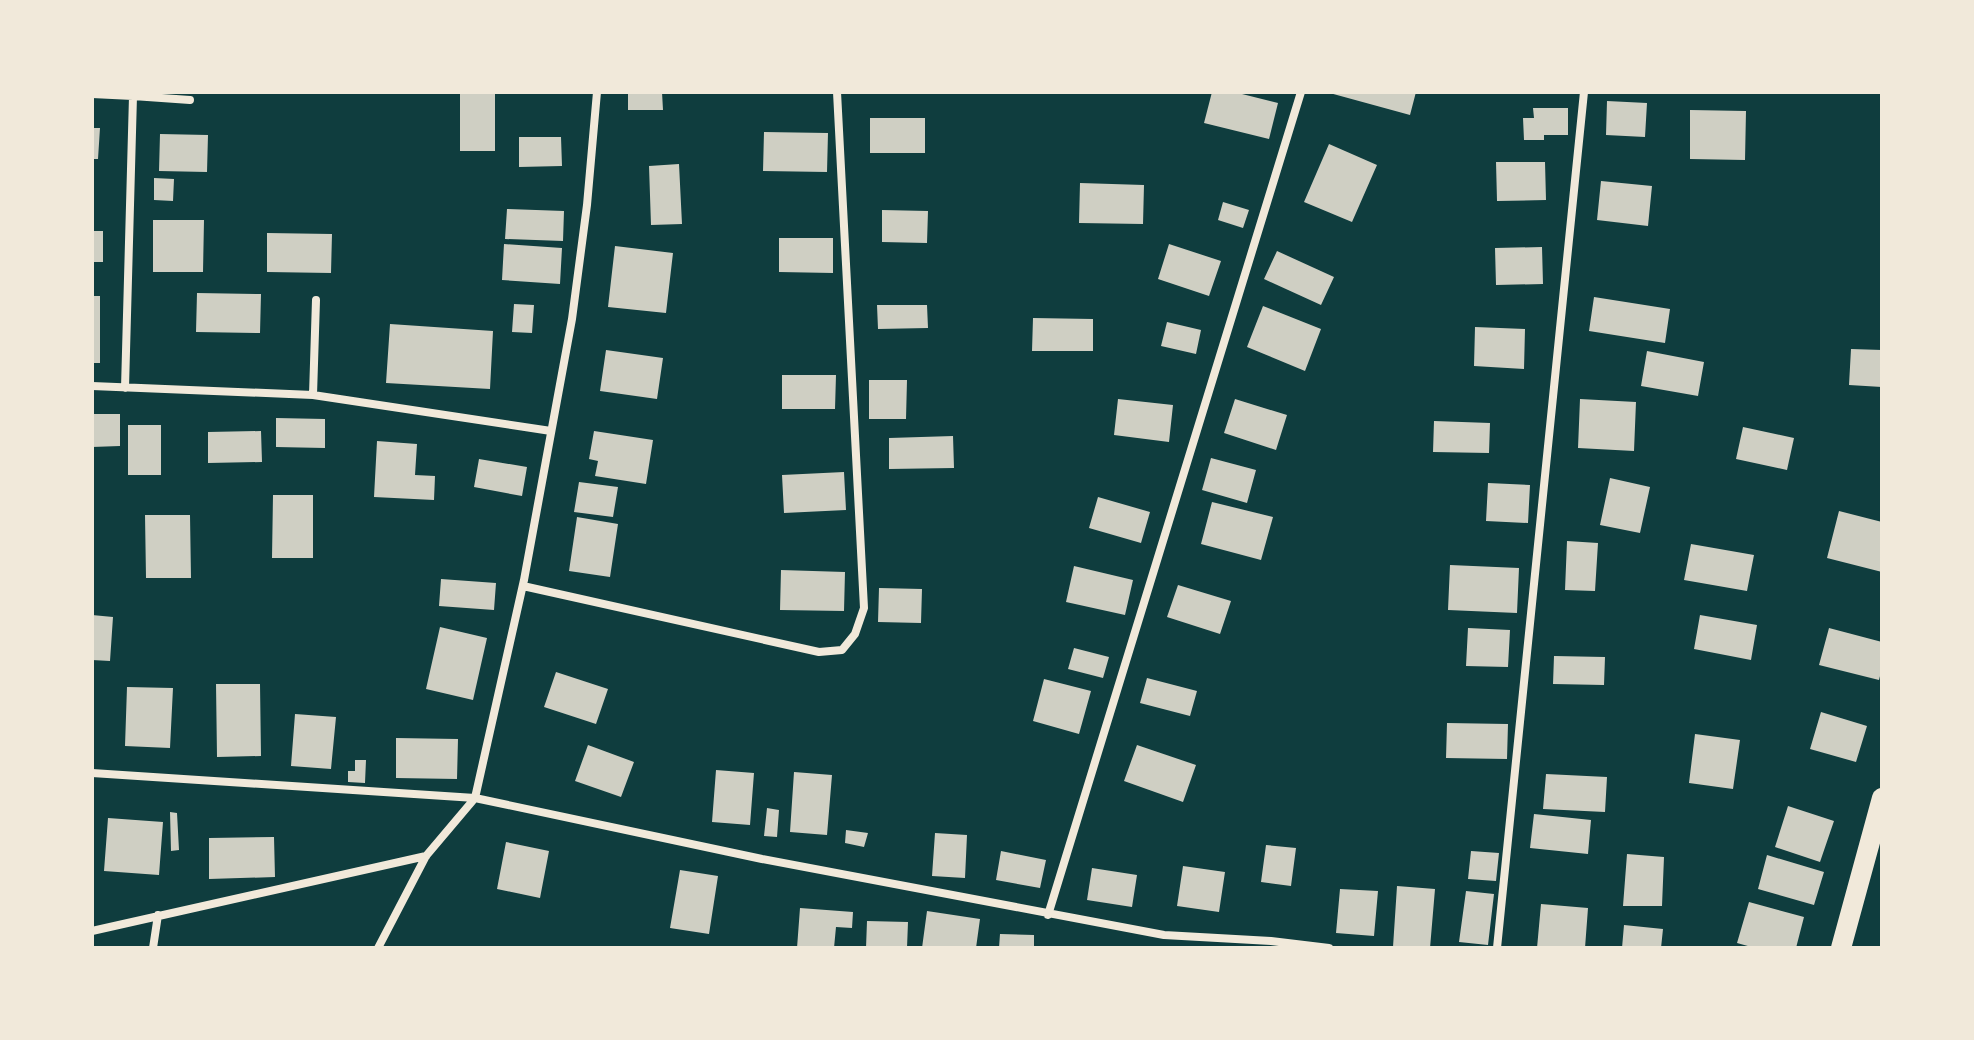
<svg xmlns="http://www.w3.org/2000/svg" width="1974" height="1040" viewBox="0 0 1974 1040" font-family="'Golos Text',sans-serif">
  <rect width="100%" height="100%" fill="#0f3d3e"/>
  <path fill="#cfcfc3" d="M460,92H495V151H460Z
    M628,92H662L663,110H628Z
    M1212,92H1234L1278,103L1269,139L1204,123Z
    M1326,92H1416L1410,115Z
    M1607,101L1647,103L1645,137L1606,135Z
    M1533,108H1568V135H1544V140H1524L1523,118H1534Z
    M1690,110L1746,111L1745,160L1690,159Z
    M870,118H925V153H870Z
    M92,128H100L98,159H92Z
    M764,132L828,133L827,172L763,171Z
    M160,134L208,135L207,172L159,171Z
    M519,137H561L562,166L519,167Z
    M1329,144L1377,165L1352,222L1304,202Z
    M1496,162H1545L1546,200L1497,201Z
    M679,164L682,224L651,225L649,166Z
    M154,178L174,179L173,201L154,200Z
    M1601,181L1652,186L1648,226L1597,220Z
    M1080,183L1144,185L1143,224L1079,223Z
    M1223,202L1249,210L1243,228L1218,220Z
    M507,209L564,211L563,241L505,239Z
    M882,210L928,211L927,243L882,242Z
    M153,220H204L203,272H153Z
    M92,231H103V262H92Z
    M267,233L332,234L331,273L267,272Z
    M779,238H833V273L779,272Z
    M504,244L562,248L560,284L502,280Z
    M1169,244L1221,261L1209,296L1158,279Z
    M615,246L673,253L666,313L608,307Z
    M1542,247L1543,284L1496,285L1495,248Z
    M1277,251L1334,277L1321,305L1264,279Z
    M197,293L261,294L260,333L196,332Z
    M92,296H100V363H92Z
    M1594,297L1670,309L1665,343L1589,331Z
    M514,304L534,305L532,333L512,332Z
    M877,305H927L928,328L878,329Z
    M1263,306L1321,329L1305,371L1247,347Z
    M1033,318L1093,319V351H1032Z
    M1167,322L1201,330L1196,354L1161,346Z
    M390,324L493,331L490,389L386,383Z
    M1475,327L1525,329L1524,369L1474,366Z
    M1851,349L1882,350V387L1849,385Z
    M606,350L663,358L657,399L600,391Z
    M1647,351L1704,362L1698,396L1641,386Z
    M782,375H836L835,409H782Z
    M869,380H907L906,419H869Z
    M1118,399L1173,405L1169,442L1114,435Z
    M1235,399L1287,415L1276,450L1224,433Z
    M1580,399L1636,402L1634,451L1578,448Z
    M92,414H120V446L92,447Z
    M276,418L325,419V448L276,447Z
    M1434,421L1490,423L1489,453L1433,452Z
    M128,425H161V475H128Z
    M1743,427L1794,438L1787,470L1736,459Z
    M261,431L262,462L208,463V432Z
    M594,431L653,440L646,484L595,476L598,461L589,459Z
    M953,436L954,468L889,469V438Z
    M377,441L417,444L415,475L435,476L434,500L374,497Z
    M1211,458L1256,470L1247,503L1202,490Z
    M479,459L527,467L522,496L474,487Z
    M844,472L846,510L784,513L782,475Z
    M1610,478L1650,487L1640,533L1600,525Z
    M579,482L618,487L613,517L574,512Z
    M1488,483L1530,485L1528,523L1486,521Z
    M273,495H313V558H272Z
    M1098,497L1150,512L1141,543L1089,528Z
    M1212,502L1273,517L1261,560L1201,544Z
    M1839,511L1882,522V572L1827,558Z
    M145,515H190L191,578H146Z
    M577,517L618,524L610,577L569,571Z
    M1567,541L1598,543L1595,591L1565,590Z
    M1691,544L1754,555L1747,591L1684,580Z
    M1450,565L1519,568L1517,613L1448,610Z
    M1074,566L1133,580L1125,615L1066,602Z
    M781,570L845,572L844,611L780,610Z
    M441,579L496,583L494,610L439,606Z
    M1178,585L1231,601L1220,634L1167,617Z
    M879,588L922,589L921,623L878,622Z
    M92,615L113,617L110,661L92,660Z
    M1700,615L1757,625L1751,660L1694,649Z
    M440,627L487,638L473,700L426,689Z
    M1468,628L1510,630L1508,667L1466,666Z
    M1829,628L1882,642V668L1879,680L1819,665Z
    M1074,648L1109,657L1103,678L1068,669Z
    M1554,656L1605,657L1604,685L1553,684Z
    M556,672L608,689L596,724L544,707Z
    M1147,678L1197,691L1190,716L1140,703Z
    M1044,679L1091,691L1079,734L1033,721Z
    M216,684H260L261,756L217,757Z
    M127,687L173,688L170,748L125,746Z
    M1821,712L1867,726L1856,762L1810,749Z
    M295,714L336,717L331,769L291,766Z
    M1447,723L1508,724L1507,759L1446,758Z
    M1695,734L1740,740L1733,789L1689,783Z
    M396,738L458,739L457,779L396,778Z
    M588,745L634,762L621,797L575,781Z
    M1137,745L1196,765L1183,802L1124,781Z
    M355,760H366L365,783L348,782V771H355Z
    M716,770L754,773L750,825L712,822Z
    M794,772L832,775L827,835L790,832Z
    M1546,774L1607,777L1605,812L1543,809Z
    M1788,806L1834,821L1820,862L1775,847Z
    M767,808L779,810L777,837L764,836Z
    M170,812L177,813L179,850L171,851Z
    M1534,814L1591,820L1588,854L1530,848Z
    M108,818L163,822L159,875L104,871Z
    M846,830L868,833L864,847L845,843Z
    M935,833L967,835L965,878L932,876Z
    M274,837L275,877L209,879V838Z
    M506,842L549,851L540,898L497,889Z
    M1266,845L1296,848L1291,886L1261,882Z
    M1001,851L1046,860L1040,888L996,880Z
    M1471,851L1499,853L1496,881L1468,879Z
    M1627,854L1664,857L1662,906H1623Z
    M1767,855L1824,872L1814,905L1758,889Z
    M1183,866L1225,872L1219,912L1177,906Z
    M1092,868L1137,875L1132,907L1087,900Z
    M680,870L718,876L709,934L670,928Z
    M1397,886L1435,889L1430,948L1393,947Z
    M1340,889L1378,891L1374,936L1336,933Z
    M1466,891L1494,894L1488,945L1459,942Z
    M1749,902L1804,917L1796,948H1755L1737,943Z
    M1541,904L1588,908L1585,948H1537Z
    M800,908L853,912L852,928L836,927L834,948H797Z
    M927,911L980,919L976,948H922Z
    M867,921L908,922L907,948H866Z
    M1624,925L1663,929L1661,948H1622Z
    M1000,934L1034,935V948H999Z"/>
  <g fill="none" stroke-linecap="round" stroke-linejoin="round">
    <path stroke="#f1e9da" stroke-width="8" d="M92,94L133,96
      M92,386L313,395L551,431
      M125,388L133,96L190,100
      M313,395L316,300
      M523,586L819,652L842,650L855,634L864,608L837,92
      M92,773L475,798L762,859L1164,935L1271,941L1329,948
      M1048,915L1301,92
      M92,931L426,856
      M153,948L158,915
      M378,948L426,856L475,798L524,580L572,319L587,205L597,92
      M1497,948L1584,92"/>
    <path stroke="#f1e9da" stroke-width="20" d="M1841,948L1882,798"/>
  </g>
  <rect width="1974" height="1040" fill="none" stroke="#f1e9da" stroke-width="188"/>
</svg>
